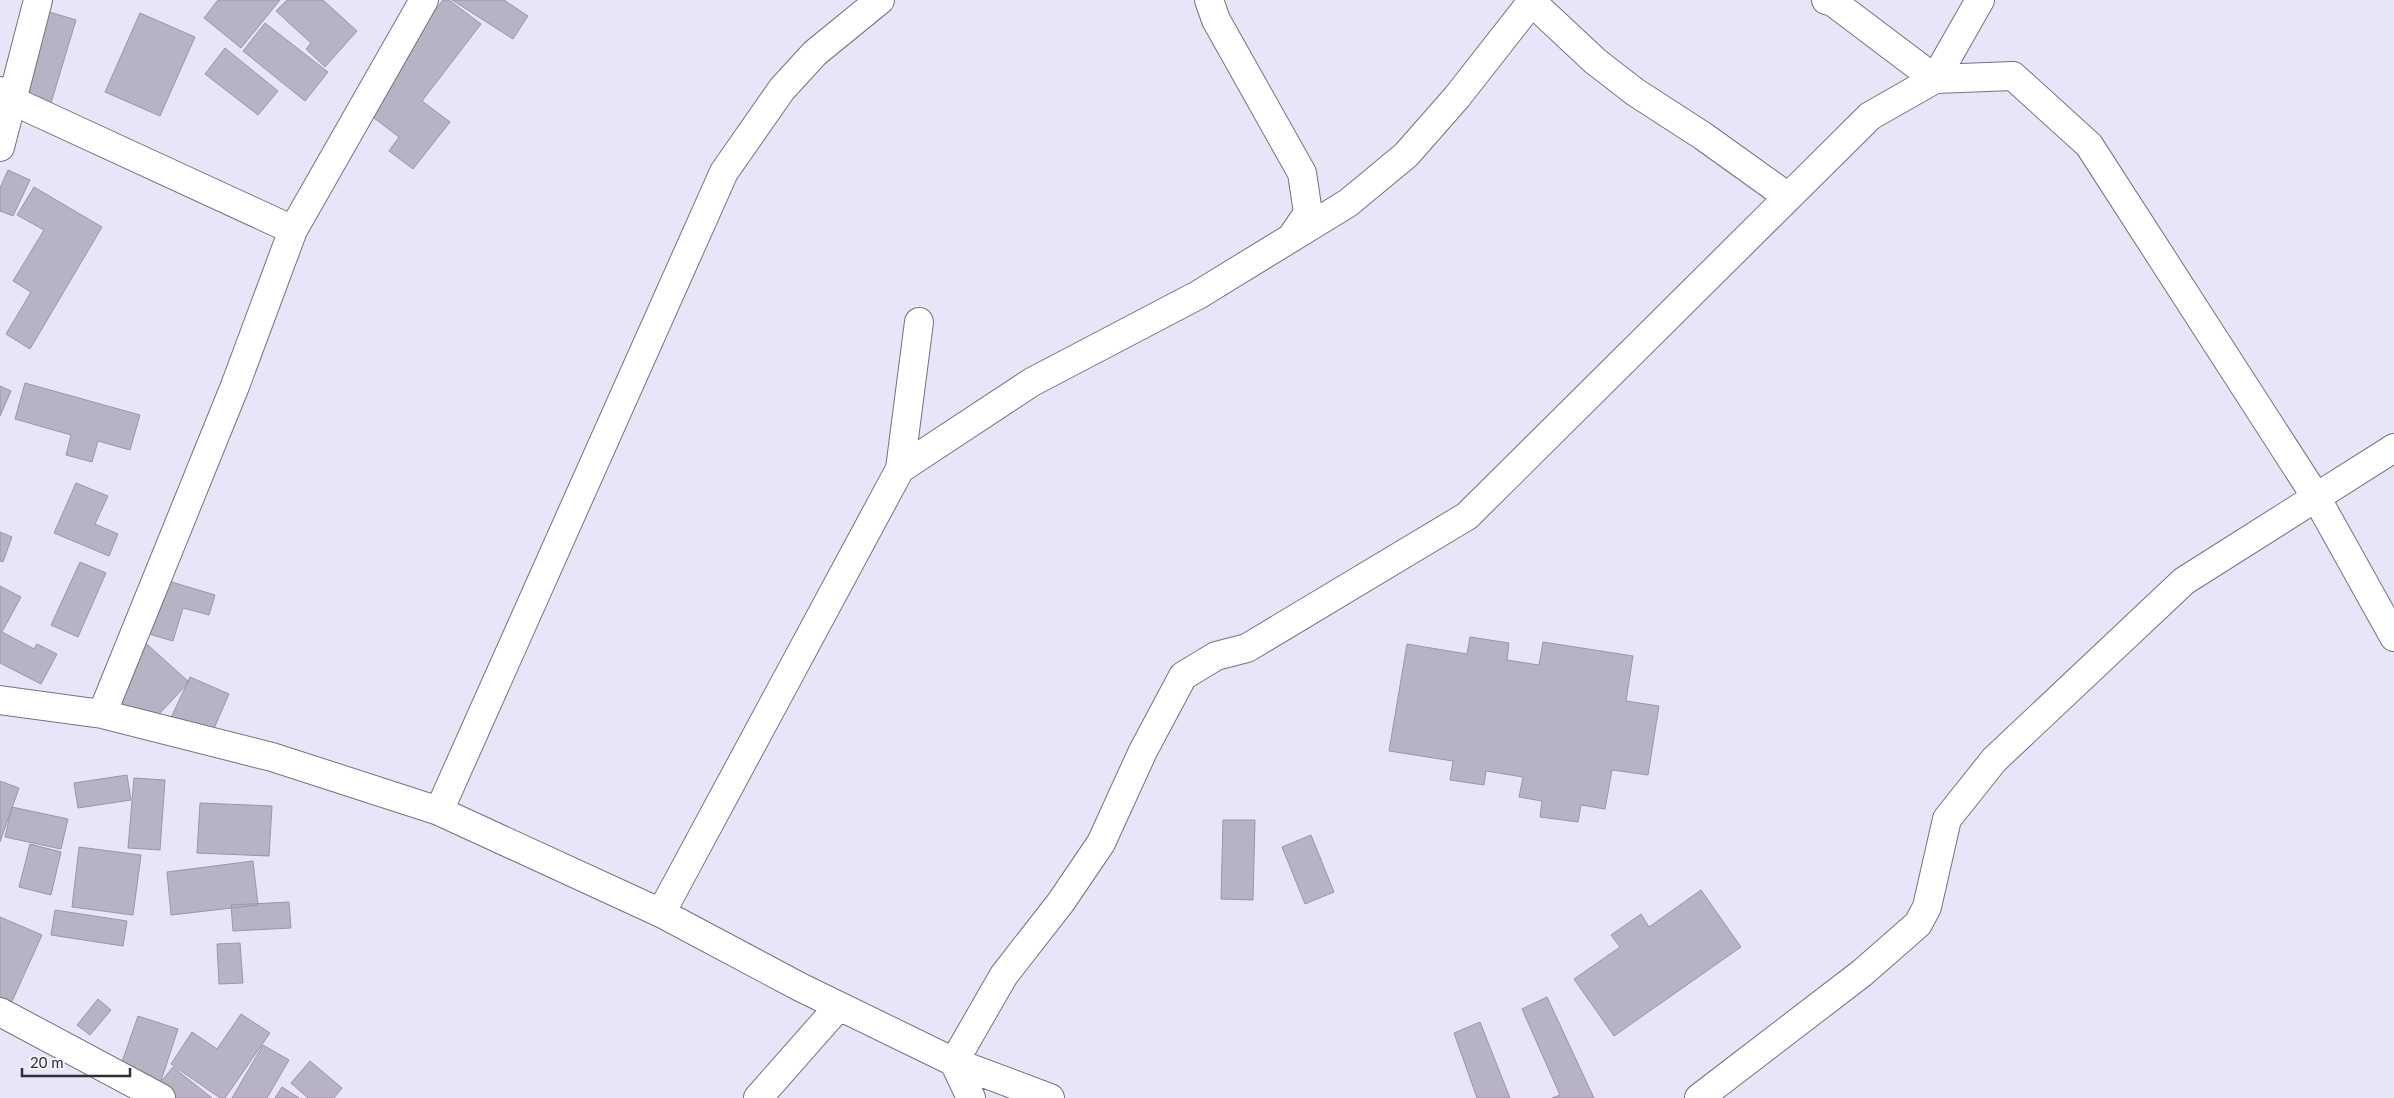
<svg xmlns="http://www.w3.org/2000/svg" width="2394" height="1098" viewBox="0 0 2394 1098" font-family="Lato,sans-serif">
  <rect width="100%" height="100%" fill="#e9e4f7"/>
  <path fill="#b7b2c4" stroke="#9a95a7" d="M218,0H280L241,48L204,18Z
    M287,0H323L357,31L325,67L306,49L311,43L276,11Z
    M443,0H449L481,24L422,101L450,122L413,169L389,151L399,137L361,108Z
    M452,0H504L528,16L513,39Z
    M36,8L76,20L48,113L8,101Z
    M140,13L195,37L160,116L105,92Z
    M265,23L328,72L305,101L243,51Z
    M225,48L278,91L258,115L205,74Z
    M8,170L30,180L13,216L0,211V188Z
    M34,187L102,227L30,349L6,334L31,292L13,281L44,230L17,215Z
    M25,383L140,415L130,450L98,441L92,462L66,455L71,435L15,419Z
    M0,386L11,391L0,416Z
    M76,483L108,496L95,524L118,534L109,556L54,533Z
    M0,532L12,537L3,562L0,561Z
    M80,562L106,573L78,637L51,625Z
    M165,580L215,595L209,615L183,608L173,641L149,634Z
    M0,586L21,597L2,632L34,649L37,644L57,654L41,684L0,663Z
    M139,637L189,682L148,726L99,681Z
    M1470,637L1509,643L1507,660L1539,665L1543,642L1633,656L1626,701L1659,706L1648,775L1612,770L1605,809L1581,805L1578,822L1540,817L1542,801L1519,797L1523,777L1486,771L1484,785L1450,780L1453,761L1389,751L1407,644L1467,654Z
    M190,677L229,694L209,740L169,722Z
    M127,775L131,800L78,808L74,783Z
    M134,778L165,780L160,850L128,848Z
    M0,781L19,788L0,842Z
    M200,803L272,806L269,856L197,853Z
    M12,807L68,819L61,849L5,837Z
    M1223,820H1255L1253,900L1221,899Z
    M1311,835L1334,892L1305,904L1282,847Z
    M30,844L61,852L51,895L19,887Z
    M79,847L141,855L133,915L72,907Z
    M253,861L258,905L171,915L167,872Z
    M1701,890L1741,947L1614,1036L1574,979L1620,947L1611,935L1641,914L1649,927Z
    M289,902L291,928L233,931L231,905Z
    M55,910L127,921L123,946L51,935Z
    M0,917L42,935L5,1017L0,1015Z
    M240,943L243,983L219,984L217,944Z
    M1547,997L1594,1098H1552L1560,1095L1522,1009Z
    M98,999L111,1010L90,1035L77,1025Z
    M241,1014L270,1033L225,1098H220L171,1064L192,1032L217,1049Z
    M138,1016L178,1029L158,1090L117,1076Z
    M1480,1022L1510,1098H1477L1454,1033Z
    M263,1045L289,1060L267,1098H232Z
    M310,1061L342,1088L334,1098H308L291,1083Z
    M173,1067L212,1098H164L154,1090Z
    M282,1087L299,1098H275Z"/>
  <g fill="none" stroke-linecap="round" stroke-linejoin="round">
    <g stroke="#767182" stroke-width="30">
      <path id="minor" d="M1209,0L1216,20L1302,173L1308,213L1291,238
        M1826,0L1833,2L1935,79
        M1532,2L1595,61L1635,92L1703,136L1788,197
        M1935,79L1980,0
        M0,91L11,100L293,230
        M0,147L38,0
        M900,469L1032,382L1198,295L1348,203L1406,155L1457,97L1533,0
        M0,700L102,714L272,757L439,811L661,913L800,987L954,1062L1050,1098
        M102,714L235,386L293,230L424,0
        M439,811L724,172L782,89L815,53L880,0
        M661,913L900,469L919,322
        M0,1012L161,1098
        M758,1098L839,1006
        M971,1098L954,1062L1004,975L1061,902L1101,843L1143,751L1183,676L1216,656L1247,648L1467,516L1870,116L1935,79L2013,76L2089,145L2316,497L2394,637
        M1699,1098L1862,973L1918,924L1927,907L1947,819L1994,760L2184,581L2394,448"/>
    </g>
    <use href="#minor" stroke="#fff" stroke-width="28"/>
  </g>
  <path d="M22 1068v8h108v-8" fill="none" stroke="#312f36" stroke-width="2.5"/>
  <text x="30" y="1068" font-size="15" fill="#312f36" stroke="#f5f2fe" stroke-width="4" paint-order="stroke">20 m</text>
</svg>
